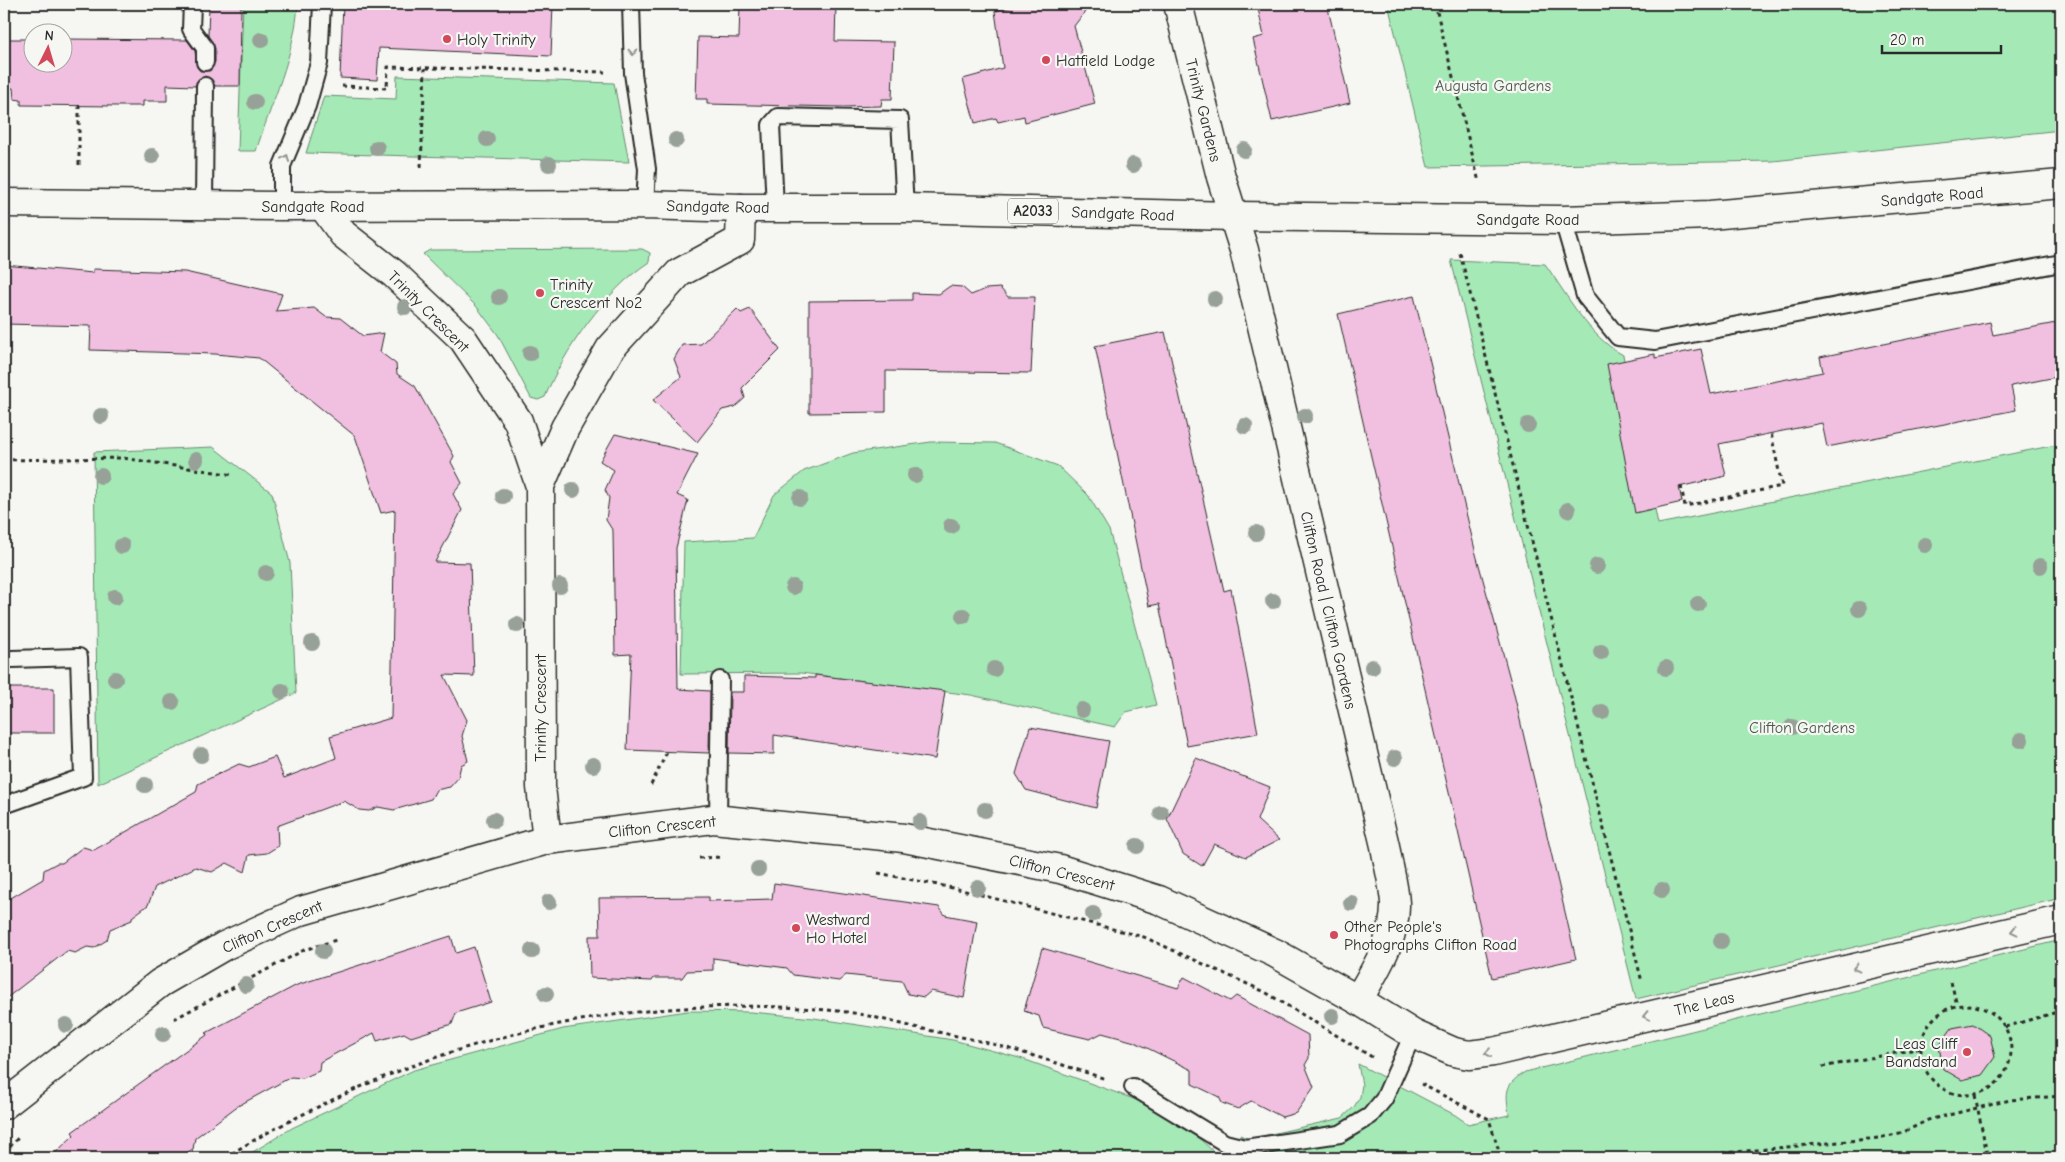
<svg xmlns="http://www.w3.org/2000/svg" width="2065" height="1162" viewBox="0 0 2065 1162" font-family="'Comic Neue',sans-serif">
  <rect width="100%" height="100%" fill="#f6f6f2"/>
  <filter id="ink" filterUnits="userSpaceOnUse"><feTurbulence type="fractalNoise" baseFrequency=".02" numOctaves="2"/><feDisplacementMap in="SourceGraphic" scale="10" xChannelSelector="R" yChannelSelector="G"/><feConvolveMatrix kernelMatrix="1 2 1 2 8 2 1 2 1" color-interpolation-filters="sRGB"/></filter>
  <g filter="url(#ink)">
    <path fill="#a5eab6" stroke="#688a70" d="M243,4H298C295,54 271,104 256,151H238Z
      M1388,4H2061V130L1773,161L1428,167Z
      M397,76L614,83L629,162L306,153L324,96L396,99Z
      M642,249L650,253L649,262C606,290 564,350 545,397L538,400L531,398L498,335L477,307L423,254L430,250Z
      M1451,260L1545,264C1568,296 1588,336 1623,355L1658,524L2061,444V898L1636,999Z
      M931,442L995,443L1058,466L1088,495L1109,530L1156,705L1126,712L1115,727L971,695L801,673L681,674L684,542L753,538L774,495L804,471L853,453Z
      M213,447L272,493L290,563L296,693L98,784L94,452Z
      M2061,940V1158H243L292,1128L414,1070L563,1029L688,1011L751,1012L814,1018L953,1040L1023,1059L1142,1102L1201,1140L1217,1155L1240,1135L1249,1139L1342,1118L1354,1107L1360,1097L1362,1085L1358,1064L1455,1115L1468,1124L1509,1115C1506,1092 1504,1085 1525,1072Z"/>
    <path fill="#f1c0e0" stroke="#2b2b2b" d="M209,4H241L240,86H215L210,78L205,76L197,81L195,86L167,85V101H143V106H117L21,105V100L14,99L13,88H4V39H32V62H62V39L187,40L195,51L197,67L200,71H210L215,62V48L208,36Z
      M343,4H553L551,56L379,48L377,80L340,78Z
      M740,4H836L835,41L894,42L892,99H882L881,106L842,107L707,104V99H696L698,37L739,38Z
      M1021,4H1091L1074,26L1095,104L1025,122L1024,116L998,122L996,118L975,123L963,79L1003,68L995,11Z
      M1257,4H1327L1350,103L1272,121L1253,39L1264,36Z
      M4,265L93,273V269L185,272L282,294L276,311L314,308L326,317L340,318L363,336L384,333L380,352L396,364L397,374L415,386L454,456L451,462L462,483L453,494L462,510L435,562L470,563L474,676L444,675L467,720L462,736L468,761L461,765L458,778L450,787L436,790L431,799L394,810L378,807L369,811L359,810L344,801L277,826L278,846L267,853L249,855L245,872L227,863L212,872L196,867L155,887L148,905L132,917V920L110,929L107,940L94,948L87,947L75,953L67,951L4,1000V902L43,879L44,870L57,863H62L83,847L94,850L196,792L198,784L239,764L249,767L275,757L284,778L336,758L330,736L391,718L395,510L381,513L355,436L259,358L215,354L90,350L91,326L4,324Z
      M950,286L962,287L971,295L986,289L1000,288L1008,297H1035L1031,373L886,371V412L809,413V301L912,300V293L939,294Z
      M1414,296L1476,554L1513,690L1576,959L1492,978L1338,314Z
      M737,309L741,313L750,309L780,350L742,388L745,398L735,407L722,410L697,442L653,400L681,377L674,359L682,345L701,344Z
      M1990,322L1993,335L2061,322V376L2011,386L2016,410L1827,447L1822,423L1719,444L1726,476L1679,487L1682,502L1635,513L1607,364L1655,354V358L1701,349L1711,394L1823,372L1820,357Z
      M1165,332L1224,591L1231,589L1258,733L1187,746L1159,604L1149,606L1095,346Z
      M615,434L698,454L677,495L688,500L676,548L678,689L710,691L709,753L627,750L631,654L615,655L613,531L606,520L609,498L605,490L614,470L600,461Z
      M815,675L945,691L935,759L774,735V754L729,753L730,692H744V676L815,678Z
      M4,688H54V733H4Z
      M1030,727L1109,741L1096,808L1026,790L1016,774Z
      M1196,758L1270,787L1257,820L1279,840L1246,857L1214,844L1202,866L1183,854L1167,819Z
      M774,883L939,907L945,915L977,921L964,998L931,991L924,997L908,994L902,981L846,975L839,981L793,975L787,968L713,958V970L687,971L682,978H654L652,981L590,978L589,936H600L599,898L709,897V901L772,899Z
      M451,936L456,953L474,947L491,1002L456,1013L452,1024L411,1037L404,1033L377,1041L374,1033L320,1062L319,1071L303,1078L291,1077L236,1107L195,1138L193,1149L178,1158H50L74,1135L72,1132L207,1035L206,1033L297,985Z
      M1042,948L1178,988L1184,977L1230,1001L1236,996L1308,1035L1309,1058L1305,1065L1314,1087L1296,1113L1282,1117L1251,1101L1238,1109L1222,1103L1219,1097L1192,1084V1070L1135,1042L1102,1033L1090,1039L1043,1028L1039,1016L1024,1011Z
      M1973,1024L1990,1036L1995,1057L1982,1075L1962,1080L1943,1069L1939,1046L1952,1028Z"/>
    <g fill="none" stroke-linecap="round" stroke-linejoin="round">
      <g stroke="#2b2b2b" stroke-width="20">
        <path id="service" d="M192,4L191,29L205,48V62
          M631,4L633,73L647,169L645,205
          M204,206L205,86
          M282,206V166L307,106L319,63L322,4
          M775,207L771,125L778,117L900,120L905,208
          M1563,220L1585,296L1618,337L1655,341L2061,263
          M4,805L83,777L79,657L12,659
          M718,819L720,680
          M1133,1087L1225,1143L1245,1148L1340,1134L1370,1116L1384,1099L1413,1034"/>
      </g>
      <g stroke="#2b2b2b" stroke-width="31">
        <path id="minor" d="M1178,4L1221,177L1244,250L1385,846C1388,865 1394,885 1395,903C1396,939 1375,970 1358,1000
          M322,205L343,234L394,274L463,339L518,421L540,486L541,787L547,840
          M540,486L565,428L610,349L679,273L740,240L741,208
          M4,1105L160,983L224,946L301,911L547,840L713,819L904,838L1060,869L1159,900L1275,953L1358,1000L1413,1034L1454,1052L1469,1055L1493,1052L2061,920"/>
      </g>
      <g stroke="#2b2b2b" stroke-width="31">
        <path id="primary" d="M4,203L282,206L645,205L741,208H905L1233,216L1563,220L1710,215L2061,184"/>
      </g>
      <path stroke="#2b2b2b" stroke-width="3" stroke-dasharray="4 4" stroke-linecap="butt" d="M1435,4L1479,182
        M342,86L387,88L388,67L605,72
        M79,105V165
        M421,167L425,68
        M1460,253L1642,982
        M4,460L123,458L234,475
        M1681,486L1685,506L1782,486L1771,433
        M651,785L667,752
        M699,858L723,857
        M878,873L958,889L1144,937L1265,992L1372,1057
        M1951,982L1957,1005
        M1921 1050a45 45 0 1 1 90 0a45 45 0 1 1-90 0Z
        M174,1019L304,950L336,940
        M2005,1027L2061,1011
        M1822,1067L1921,1048
        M1421,1084L1489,1119L1501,1158
        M1975,1095L1987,1154L1984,1158
        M4,1153L18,1138
        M1987,1154L1992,1158
        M225,1158C255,1138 289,1121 322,1105C486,1024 665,992 847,1012C869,1015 892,1022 914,1027C941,1033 969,1038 996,1045C1033,1055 1069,1067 1106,1079
        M1675,1158L1879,1138L1904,1132L1928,1120L2010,1100L2061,1096"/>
      <use href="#service" stroke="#f6f6f2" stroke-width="16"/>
      <use href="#minor" stroke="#f6f6f2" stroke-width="28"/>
      <use href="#primary" stroke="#f6f6f2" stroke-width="28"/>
    </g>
    <g fill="#97a198">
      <circle cx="261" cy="40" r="8"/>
      <circle cx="255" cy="102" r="8"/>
      <circle cx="487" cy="139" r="8"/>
      <circle cx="676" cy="140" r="8"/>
      <circle cx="377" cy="148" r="8"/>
      <circle cx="1244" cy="150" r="8"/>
      <circle cx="152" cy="156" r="8"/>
      <circle cx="549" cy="164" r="8"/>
      <circle cx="1133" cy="165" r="8"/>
      <circle cx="499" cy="297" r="8"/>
      <circle cx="1215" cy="299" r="8"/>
      <circle cx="405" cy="307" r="8"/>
      <circle cx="530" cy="353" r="8"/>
      <circle cx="101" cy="416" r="8"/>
      <circle cx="1305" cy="416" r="8"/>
      <circle cx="1528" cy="425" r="8"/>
      <circle cx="1245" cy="426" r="8"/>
      <circle cx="196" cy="460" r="8"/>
      <circle cx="915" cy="475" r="8"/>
      <circle cx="101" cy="476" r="8"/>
      <circle cx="573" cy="490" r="8"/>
      <circle cx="503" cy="496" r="8"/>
      <circle cx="800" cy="498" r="8"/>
      <circle cx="1568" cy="510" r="8"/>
      <circle cx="951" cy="526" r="8"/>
      <circle cx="1256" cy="533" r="8"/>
      <circle cx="1925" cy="545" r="8"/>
      <circle cx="122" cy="546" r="8"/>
      <circle cx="1597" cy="566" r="8"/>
      <circle cx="2040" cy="566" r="8"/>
      <circle cx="266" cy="573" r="8"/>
      <circle cx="560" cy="586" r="8"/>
      <circle cx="793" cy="587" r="8"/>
      <circle cx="115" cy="597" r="8"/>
      <circle cx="1273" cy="601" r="8"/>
      <circle cx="1698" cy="604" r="8"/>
      <circle cx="1859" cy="609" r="8"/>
      <circle cx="963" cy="616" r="8"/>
      <circle cx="517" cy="625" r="8"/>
      <circle cx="312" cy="643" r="8"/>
      <circle cx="1601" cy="652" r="8"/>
      <circle cx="1372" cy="667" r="8"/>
      <circle cx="1666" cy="668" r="8"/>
      <circle cx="994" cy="669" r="8"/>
      <circle cx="115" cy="679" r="8"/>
      <circle cx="282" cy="691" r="8"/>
      <circle cx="172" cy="702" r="8"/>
      <circle cx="1082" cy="710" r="8"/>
      <circle cx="1602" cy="712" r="8"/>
      <circle cx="1792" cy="727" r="8"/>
      <circle cx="2021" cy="740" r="8"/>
      <circle cx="201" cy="755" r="8"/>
      <circle cx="1395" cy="758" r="8"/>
      <circle cx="593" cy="765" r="8"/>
      <circle cx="145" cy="785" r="8"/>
      <circle cx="985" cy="810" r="8"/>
      <circle cx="1161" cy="813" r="8"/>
      <circle cx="494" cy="820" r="8"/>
      <circle cx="920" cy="822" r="8"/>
      <circle cx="1137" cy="846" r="8"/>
      <circle cx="758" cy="869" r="8"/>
      <circle cx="978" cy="888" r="8"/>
      <circle cx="1662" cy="890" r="8"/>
      <circle cx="549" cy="902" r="8"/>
      <circle cx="1351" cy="903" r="8"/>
      <circle cx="1093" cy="914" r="8"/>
      <circle cx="1721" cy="941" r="8"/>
      <circle cx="323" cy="951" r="8"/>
      <circle cx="532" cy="951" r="8"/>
      <circle cx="246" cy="985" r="8"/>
      <circle cx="546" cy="994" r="8"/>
      <circle cx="1332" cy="1016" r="8"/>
      <circle cx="66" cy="1025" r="8"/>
      <circle cx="163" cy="1034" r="8"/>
    </g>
    <defs><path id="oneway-chevron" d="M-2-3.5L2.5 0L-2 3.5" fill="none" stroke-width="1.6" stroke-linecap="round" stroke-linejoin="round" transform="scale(1.25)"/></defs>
    <g stroke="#90908e">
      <use href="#oneway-chevron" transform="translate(633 52) rotate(88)"/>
      <use href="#oneway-chevron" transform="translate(286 158) rotate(-67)"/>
      <use href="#oneway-chevron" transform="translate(2014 931) rotate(167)"/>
      <use href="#oneway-chevron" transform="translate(1856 968) rotate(167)"/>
      <use href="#oneway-chevron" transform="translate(1646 1016) rotate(167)"/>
      <use href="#oneway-chevron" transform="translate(1488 1053) rotate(172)"/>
    </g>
  </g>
  <g fill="#d1495b" stroke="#f6f6f2" stroke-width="2">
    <circle cx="447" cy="39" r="5"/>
    <circle cx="1046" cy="60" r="5"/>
    <circle cx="540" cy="293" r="5"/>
    <circle cx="796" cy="928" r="5"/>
    <circle cx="1334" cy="935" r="5"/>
    <circle cx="1967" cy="1052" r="5"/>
  </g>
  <g text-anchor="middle" stroke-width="4.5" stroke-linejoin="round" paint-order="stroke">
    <rect fill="#f6f6f2" stroke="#686867" stroke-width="1" x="1008" y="198.5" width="50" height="25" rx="4"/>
    <g font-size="15" font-weight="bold" fill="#2b2b2b">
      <text x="1033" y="216">A2033</text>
    </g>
    <g font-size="16" fill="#2b2b2b" stroke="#f6f6f2" text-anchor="start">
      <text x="457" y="45">Holy Trinity</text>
      <text x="1056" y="66">Hatfield Lodge</text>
      <text x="550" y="290">Trinity<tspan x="550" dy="18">Crescent No2</tspan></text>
      <text x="806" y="925">Westward<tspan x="806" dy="18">Ho Hotel</tspan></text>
      <text x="1344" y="932">Other People's<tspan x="1344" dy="18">Photographs Clifton Road</tspan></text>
      <text x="1957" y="1049" text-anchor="end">Leas Cliff<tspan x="1957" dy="18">Bandstand</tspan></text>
    </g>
    <g font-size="16" fill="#4a5b4e" stroke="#f6f6f2">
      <text x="1493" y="91">Augusta Gardens</text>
      <text x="1802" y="733">Clifton Gardens</text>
    </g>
    <g font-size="16" fill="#2b2b2b" stroke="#f6f6f2">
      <text transform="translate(1204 110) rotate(76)" y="6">Trinity Gardens</text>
      <text transform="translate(1932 196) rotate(-5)" y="6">Sandgate Road</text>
      <text x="313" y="212">Sandgate Road</text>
      <text transform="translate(718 206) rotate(1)" y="6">Sandgate Road</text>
      <text transform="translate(1123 213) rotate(2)" y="6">Sandgate Road</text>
      <text x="1528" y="225">Sandgate Road</text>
      <text transform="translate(429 311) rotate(45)" y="6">Trinity Crescent</text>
      <text transform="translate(1329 610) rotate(77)" y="6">Clifton Road | Clifton Gardens</text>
      <text transform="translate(540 708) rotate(-90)" y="6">Trinity Crescent</text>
      <text transform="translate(662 826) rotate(-6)" y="6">Clifton Crescent</text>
      <text transform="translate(1062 872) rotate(14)" y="6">Clifton Crescent</text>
      <text transform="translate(272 926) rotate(-24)" y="6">Clifton Crescent</text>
      <text transform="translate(1704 1003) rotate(-13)" y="6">The Leas</text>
    </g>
  </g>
  <rect width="2065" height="1162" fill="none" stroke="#f6f6f2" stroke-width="20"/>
  <rect x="10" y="10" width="2045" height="1142" fill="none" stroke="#2b2b2b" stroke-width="2" filter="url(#ink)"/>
  <g transform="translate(48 48) rotate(5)"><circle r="24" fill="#f6f6f2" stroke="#a5a5a2"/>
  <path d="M0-4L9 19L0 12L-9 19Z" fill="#d1495b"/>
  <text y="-8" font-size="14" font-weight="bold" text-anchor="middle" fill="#2b2b2b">N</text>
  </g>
  <path d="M1882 45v8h119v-8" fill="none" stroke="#2b2b2b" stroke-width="2.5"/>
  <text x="1890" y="45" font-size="15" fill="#2b2b2b" stroke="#f6f6f2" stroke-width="4" paint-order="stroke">20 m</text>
</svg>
